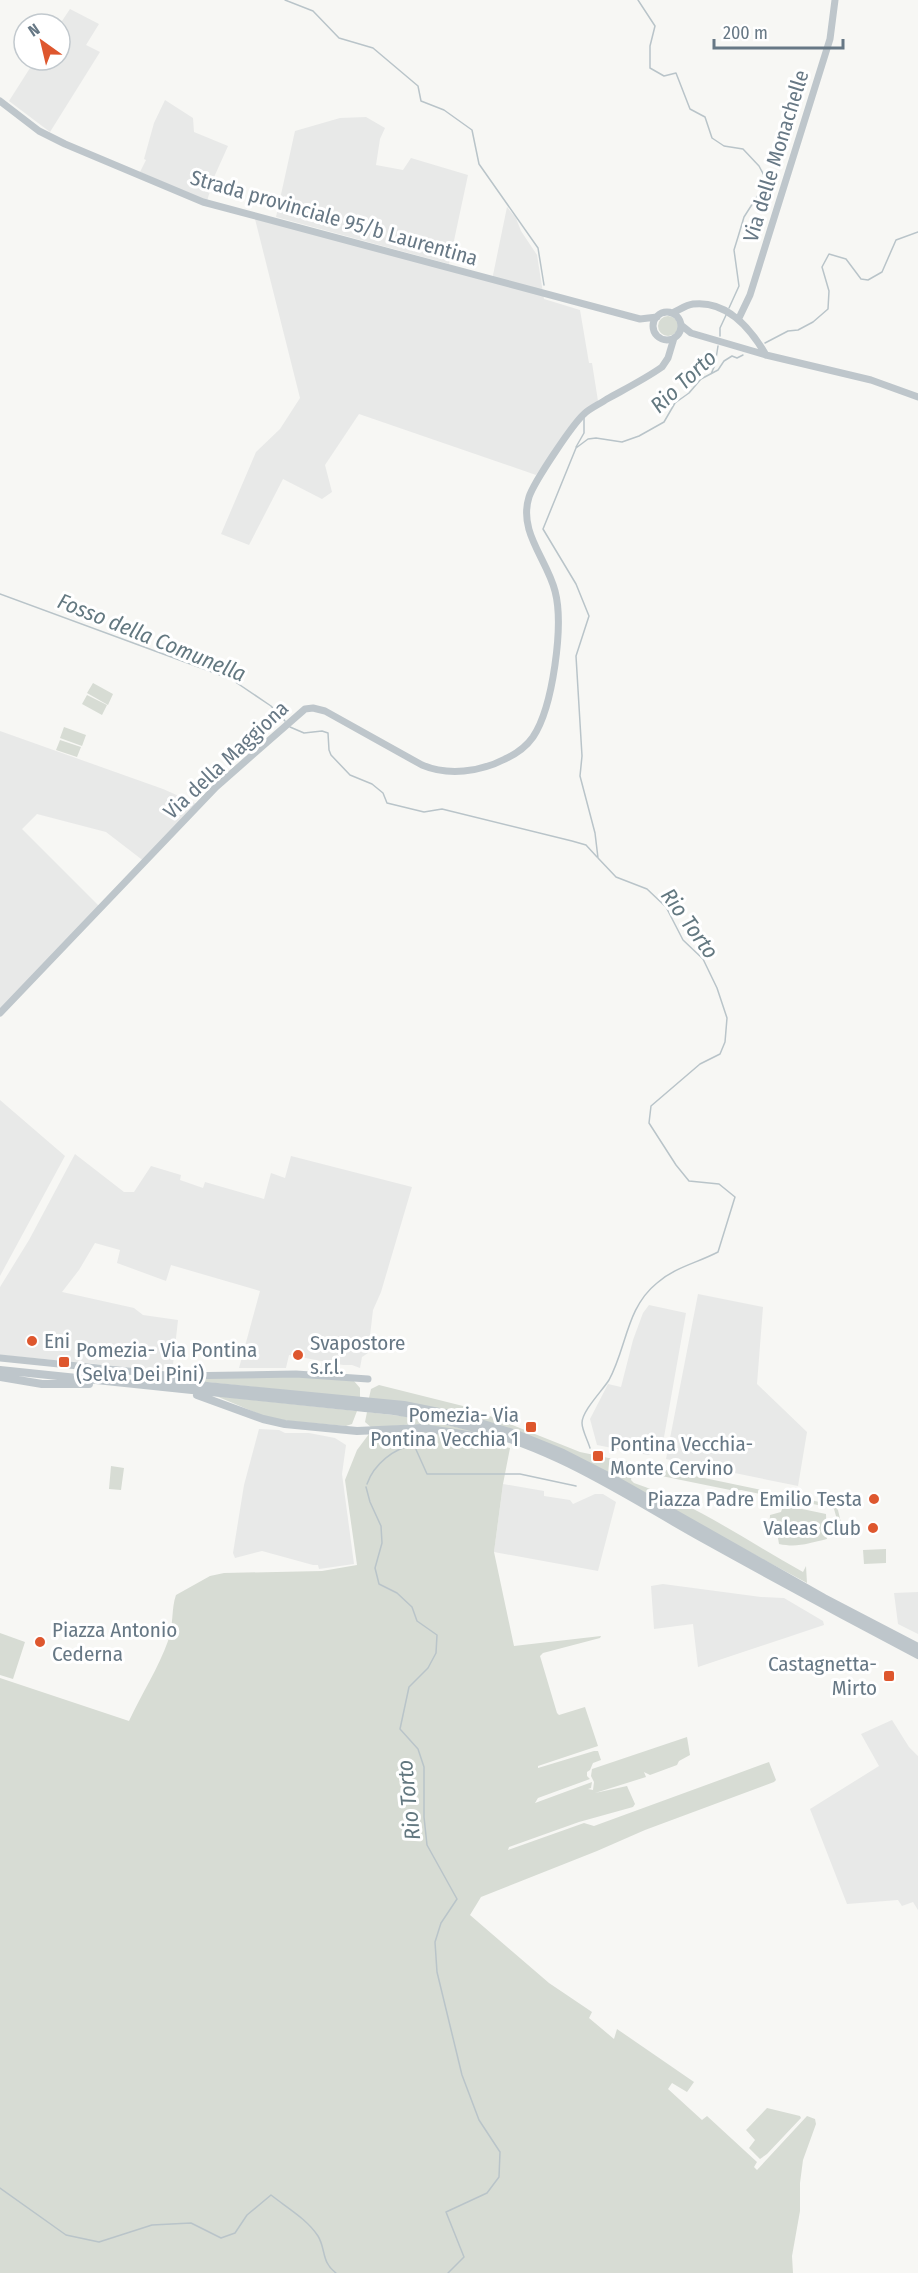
<svg xmlns="http://www.w3.org/2000/svg" width="918" height="2273" viewBox="0 0 918 2273" font-family="'Fira Sans Condensed',sans-serif">
  <rect width="100%" height="100%" fill="#f7f7f4"/>
  <path fill="#e8e9e8" d="M70,9L99,24L86,45L100,52L50,132L9,101L30,68L32,69L39,60H60V24Z
    M165,100L193,118L194,132L228,146L215,175L207,201L140,172L146,160L144,159L154,123Z
    M366,117L385,128L380,139L376,165L403,170L411,158L468,175L449,264L276,217L295,131L340,118Z
    M507,207L516,218L521,231L537,255L544,299L580,310L589,363H592L598,401L578,416L536,475L359,414L325,465L332,492L322,499L283,479L249,545L221,534L256,452L280,429L300,398L255,219L492,280Z
    M0,731L163,789L199,805L145,862L106,832L37,814L22,829L101,908L0,1013Z
    M0,1100L65,1156L0,1276Z
    M75,1154L124,1192H134L151,1166L181,1175L180,1180L203,1188L205,1182L264,1199L271,1173L285,1178L291,1156L412,1187L381,1292L373,1310L368,1353L362,1357L360,1368L352,1365H343L289,1355L286,1368H239L260,1291L171,1265L166,1281L117,1263L120,1250L95,1243L79,1270L62,1292L134,1308L143,1315L178,1320L173,1365L164,1364L163,1372L113,1367L108,1365L0,1355V1287L29,1240Z
    M698,1294L763,1307L757,1384L807,1432L798,1486L666,1459Z
    M649,1305L686,1313L661,1454L658,1451L648,1455L597,1445L590,1419L608,1384L621,1387L633,1340L643,1313Z
    M259,1429L279,1430L285,1433H309L335,1438L346,1445L342,1474L354,1564L319,1569L318,1565H313L262,1551L235,1558L233,1553L244,1485Z
    M503,1484L544,1491V1496L570,1500L573,1504L595,1494H603L616,1502L598,1571L494,1552Z
    M663,1584L761,1597L784,1598L823,1621L824,1625L698,1667L693,1624L654,1629L651,1586Z
    M918,1592V1634L898,1624L894,1593Z
    M892,1720L909,1747L918,1756V1910L913,1902L902,1906L898,1900L847,1904L810,1809L879,1766L861,1734Z"/>
  <path fill="#d7dcd4" d="M658 326a10 10 0 1 1 20 0a10 10 0 1 1-20 0Z
    M93,683L113,694L108,705L87,693Z
    M87,695L107,705L102,715L82,704Z
    M64,727L86,735L82,746L60,738Z
    M60,740L81,747L77,757L56,750Z
    M294,1376L354,1381L360,1388V1398L177,1379Z
    M379,1385L467,1407L580,1452L834,1505L838,1510L841,1523H838L834,1509L784,1497L783,1505L826,1514L827,1539C809,1543 798,1548 779,1544L777,1532L769,1529L770,1515L781,1512L782,1509L779,1498L741,1490L735,1491L637,1471L632,1473L631,1480L634,1483C695,1504 747,1541 803,1572L806,1566L807,1583L558,1449L369,1398L371,1389Z
    M216,1396L357,1411L352,1424L346,1426L288,1421L264,1416Z
    M367,1412L410,1417L474,1431L473,1434L414,1424L372,1428L365,1422Z
    M427,1431L510,1448L503,1484L494,1552L514,1646L601,1636L600,1638L543,1653L540,1656L557,1713L559,1715L585,1707L598,1746L538,1766V1768L594,1751H598L601,1760L593,1763L590,1770L587,1772V1776L590,1779L538,1798L535,1803L592,1782L591,1788L588,1789L593,1790L594,1782L591,1776L592,1769L687,1737L690,1755L679,1761L677,1765L650,1775L644,1772L646,1777L595,1793L627,1786L635,1804L633,1807L579,1822L509,1847L508,1850L584,1823L594,1826L769,1762L776,1780L774,1782L645,1830L597,1851L481,1897L470,1915L549,1983L592,2012L589,2018L614,2039L617,2029L694,2082L687,2092L672,2083L668,2089L702,2120L707,2116L757,2162L754,2167L757,2170L807,2116L815,2119L816,2124L803,2160L800,2183V2211L792,2256L793,2273H0V1678L129,1721C141,1695 159,1667 168,1641C174,1624 171,1609 176,1595L210,1576L224,1573L322,1571L357,1565L345,1480L357,1450L369,1434Z
    M111,1466L124,1468L121,1490L109,1489Z
    M886,1549V1563L864,1564L863,1550Z
    M0,1633L25,1642L13,1679L0,1675Z
    M767,2108L800,2116L801,2118L767,2154L760,2159L749,2148L755,2140L746,2130Z"/>
  <g fill="none" stroke-linecap="round" stroke-linejoin="round">
    <path stroke="#b9c4c9" stroke-width="1.5" d="M285,0L313,11L339,38L373,48L418,86L421,101L444,110L472,130L479,164L538,248L544,285
      M638,0L655,26L650,46V68L664,76L676,73L690,109L705,117L712,138L724,146L743,149L759,166L767,181L744,217L738,237L734,250L739,286L729,308
      M720,336V328L727,313
      M765,343L788,331L798,330L813,322L828,309L829,291L822,267L829,254L846,259L861,279L868,280L882,272L896,240L918,232
      M711,374L715,365L718,346
      M576,447L584,433V418
      M0,594L231,679L271,706L285,721
      M290,727L304,733L322,731L328,733L329,750L331,755L350,775L372,784L383,793L387,803L424,812L442,809L572,841L586,845L597,857
      M590,1448C588,1441 582,1430 582,1423C582,1411 602,1391 609,1380C627,1347 626,1308 657,1283C675,1267 697,1263 718,1252L735,1197L719,1184L689,1181L676,1165L649,1123L651,1106L700,1064L720,1054L725,1042L727,1018L717,988L703,959L683,940L666,907L647,889L616,877L598,858L595,833L580,776L582,756L576,656L589,616L576,584L543,529L576,448L588,439L596,438L622,442L639,436L664,422L675,403L689,393L701,379L718,370L724,361L732,356L737,358L743,355
      M367,1484C374,1464 394,1448 414,1445L427,1474H520L576,1486
      M366,1487L370,1502L381,1526L382,1543L375,1568L379,1584L397,1593L412,1607L417,1621L437,1635L436,1653L428,1668L409,1687L400,1729L418,1749L424,1767V1817L427,1845L457,1899L441,1923L435,1942L437,1972L462,2075L479,2120L500,2152L499,2177L487,2193L446,2212L464,2257L448,2273
      M0,2188L66,2235L99,2242L152,2225L191,2223L221,2238L235,2233L247,2215L271,2195C286,2207 307,2219 318,2236C326,2249 321,2262 336,2273"/>
    <path stroke="#bec6cb" stroke-width="7" d="M0,101L39,131L65,144L203,202L640,319L657,317
      M653 326a14 14 0 1 1 28 0a14 14 0 1 1-28 0Z
      M672,313C679,310 686,305 693,304C728,300 751,329 766,355
      M739,318L750,295L830,39L835,0
      M681,325L691,333L766,355L871,380L918,397
      M0,1013L216,787L305,709L313,708L325,711L422,765C448,776 480,772 505,759C516,754 526,747 533,737C553,707 564,625 555,591C547,559 518,532 529,497C534,482 572,425 584,414C590,408 600,404 607,399C625,389 645,379 662,367L668,358L674,338
      M0,1358L176,1376L296,1374L368,1379"/>
    <path stroke="#bec6cb" stroke-width="8" d="M0,1370L394,1411C452,1420 507,1434 559,1459C609,1482 655,1512 702,1538C774,1578 846,1617 918,1655
      M0,1377L42,1384H89
      M156,1381L404,1405L454,1415L516,1434L563,1453L612,1478L824,1598L918,1647
      M197,1395L263,1419L285,1424L357,1431L423,1428L499,1440"/>
  </g>
  <g fill="#de572e" stroke="#fff" stroke-width="2">
    <circle cx="32" cy="1341" r="6"/>
    <circle cx="298" cy="1355" r="6"/>
    <rect x="58" y="1356" width="12" height="12" rx="3"/>
    <rect x="525" y="1421" width="12" height="12" rx="3"/>
    <rect x="592" y="1450" width="12" height="12" rx="3"/>
    <circle cx="874" cy="1499" r="6"/>
    <circle cx="873" cy="1528" r="6"/>
    <circle cx="40" cy="1642" r="6"/>
    <rect x="883" y="1670" width="12" height="12" rx="3"/>
  </g>
  <g text-anchor="middle" stroke-width="6" stroke-linejoin="round" paint-order="stroke">
    <g font-size="21" fill="#677885" stroke="#fff">
      <text transform="translate(776 156) rotate(-73)" y="7">Via delle Monachelle</text>
      <text transform="translate(334 218) rotate(16)" y="7">Strada provinciale 95/b Laurentina</text>
      <text transform="translate(226 760) rotate(-43)" y="7">Via della Maggiona</text>
    </g>
    <g font-size="21" fill="#677885" stroke="#fff" text-anchor="start">
      <text x="44" y="1348">Eni</text>
      <text x="310" y="1350">Svapostore<tspan x="310" dy="24">s.r.l.</tspan></text>
      <text x="76" y="1357">Pomezia- Via Pontina<tspan x="76" dy="24">(Selva Dei Pini)</tspan></text>
      <text x="519" y="1422" text-anchor="end">Pomezia- Via<tspan x="519" dy="24">Pontina Vecchia 1</tspan></text>
      <text x="610" y="1451">Pontina Vecchia-<tspan x="610" dy="24">Monte Cervino</tspan></text>
      <text x="862" y="1506" text-anchor="end">Piazza Padre Emilio Testa</text>
      <text x="861" y="1535" text-anchor="end">Valeas Club</text>
      <text x="52" y="1637">Piazza Antonio<tspan x="52" dy="24">Cederna</tspan></text>
      <text x="877" y="1671" text-anchor="end">Castagnetta-<tspan x="877" dy="24">Mirto</tspan></text>
    </g>
    <g font-size="22" font-style="italic" fill="#637880" stroke="#fff">
      <text transform="translate(683 381) rotate(-43)" y="8">Rio Torto</text>
      <text transform="translate(152 637) rotate(22)" y="8">Fosso della Comunella</text>
      <text transform="translate(690 923) rotate(54)" y="8">Rio Torto</text>
      <text transform="translate(408 1800) rotate(-96)" y="8">Rio Torto</text>
    </g>
  </g>
  <g transform="translate(42 42) rotate(326)"><circle r="28" fill="#ffffff" stroke="#c2c9ce" stroke-width="1.5"/>
  <path d="M0-4.5L10 22L0 15L-10 22Z" fill="#de572e"/>
  <text y="-9" font-size="16" font-weight="bold" text-anchor="middle" fill="#677885">N</text>
  </g>
  <path d="M714 39v9h129v-9" fill="none" stroke="#677885" stroke-width="3"/>
  <text x="723" y="39" font-size="18" fill="#677885" stroke="#ffffff" stroke-width="4.5" paint-order="stroke">200 m</text>
</svg>
